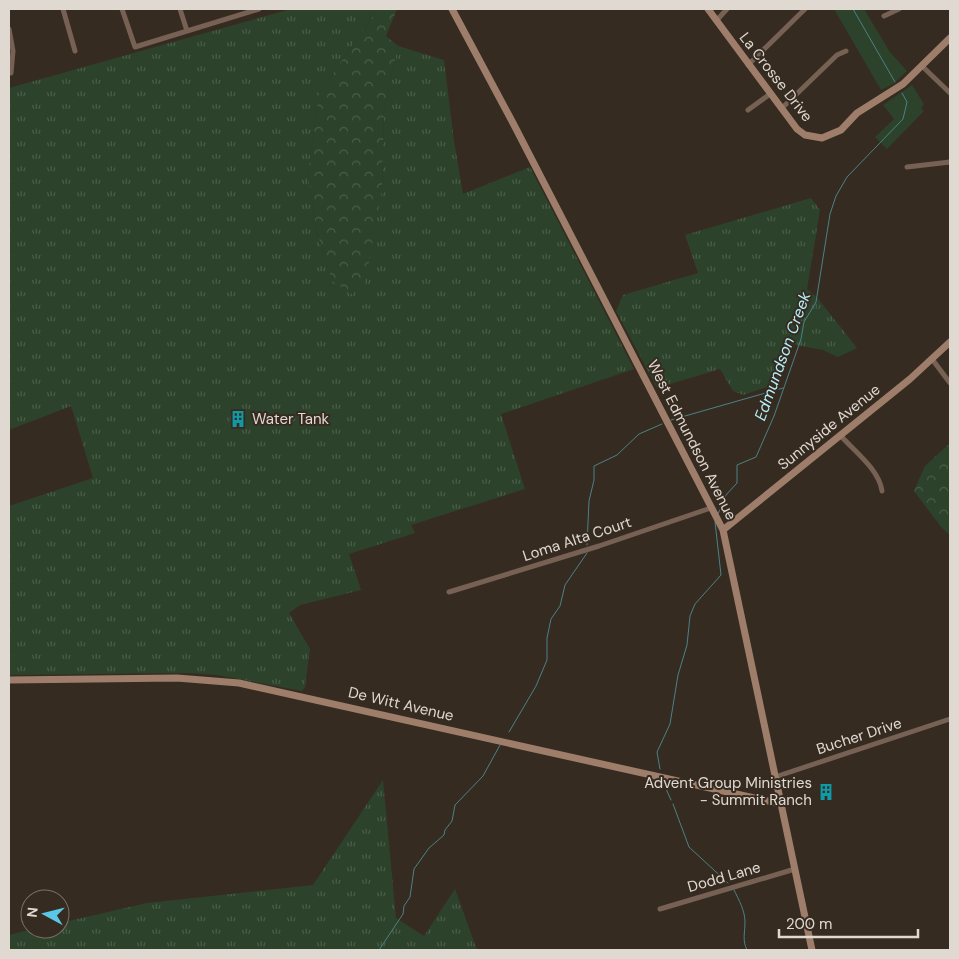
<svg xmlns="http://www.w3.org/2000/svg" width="959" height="959" viewBox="0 0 959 959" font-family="'DM Sans',sans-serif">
  <defs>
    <pattern id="grass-tufts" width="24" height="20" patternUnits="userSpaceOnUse" patternTransform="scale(1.25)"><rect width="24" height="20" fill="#2c422a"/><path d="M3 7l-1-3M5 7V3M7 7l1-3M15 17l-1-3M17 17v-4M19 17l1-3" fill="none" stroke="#4a5d48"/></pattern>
    <pattern id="forest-crowns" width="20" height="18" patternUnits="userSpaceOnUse" patternTransform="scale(1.25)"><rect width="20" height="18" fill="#2c422a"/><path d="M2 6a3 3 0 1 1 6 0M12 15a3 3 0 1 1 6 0" fill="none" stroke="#4a5d48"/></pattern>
  </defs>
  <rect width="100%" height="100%" fill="#362b20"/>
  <path fill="url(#grass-tufts)" d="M291,9H378L319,93L308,174L317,233L332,281L382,191L384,110L398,46L444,60L454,141L463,194L530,167L634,369L501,414L525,489L411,525L415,533L349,554L361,590L300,605L289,613L310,649L305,687L302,691L217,675L188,673L9,675V506L93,478L71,406L9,430V88Z
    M811,198L820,210L807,289L816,296L857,348L838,357L823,350L791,344L779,383L743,395L733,391L720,369L657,388L616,311L623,295L698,273L685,235Z
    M383,780L396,918L424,936L455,889L477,950H9V935L33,929H60V923L147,903L313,885Z"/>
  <path fill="url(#forest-crowns)" d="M378,9H397L386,36L398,46L384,110L382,191L365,283L351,294L332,281L317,233L308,174L319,93Z
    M950,443V535L942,528L914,491L925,466Z"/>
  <path fill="#2c422a" d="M834,9H864L890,52L907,71L893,84L881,90Z
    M912,85L924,104L921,108L924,111L887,149L875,137L894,119L883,105Z"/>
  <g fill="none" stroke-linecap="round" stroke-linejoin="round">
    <path stroke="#4a8288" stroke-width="1" d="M853,9L895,82
      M671,420L783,388
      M718,514L726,495L737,483V465L756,457L774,416L801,339L804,322L816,302L830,214L836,196L847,177L903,119L907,102L902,93
      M587,545L589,501L594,480V466L617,455L639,434L662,424
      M509,732L536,686L547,660V638L551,619L560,606L565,585L587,553
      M660,769L657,752L670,724L678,675L687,645L690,616L695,604L721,575L715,522
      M663,782L671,800
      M673,804L689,847L728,883
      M734,890C739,900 745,911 745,922C745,933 742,940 747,950
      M379,950L403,914L404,906L410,897L414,869L429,848L444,835L445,830L452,821L455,805L483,776L500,745"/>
    <path stroke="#766154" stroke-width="5" d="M63,9L75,51
      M122,9L135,47L259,9
      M180,9L187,31
      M884,16L899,9
      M716,21L727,9
      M9,29L13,51L11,73
      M748,65L805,9
      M922,66L950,93
      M781,109L837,55L846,51
      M748,110L770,94
      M907,167L950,162
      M932,359L950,383
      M840,435C854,451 879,469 882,491
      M449,592L599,546L711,508
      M775,777L950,719
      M660,909L795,869"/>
    <path stroke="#9e7e6a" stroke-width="7" d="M452,9L513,123L723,530L812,950
      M708,9L797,129L805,135L822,138L841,130L857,113L903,84L950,38
      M723,530L910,379L950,342
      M9,680L177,678L239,683L781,804"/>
  </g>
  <defs>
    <g id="building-bare" transform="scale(1.35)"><path d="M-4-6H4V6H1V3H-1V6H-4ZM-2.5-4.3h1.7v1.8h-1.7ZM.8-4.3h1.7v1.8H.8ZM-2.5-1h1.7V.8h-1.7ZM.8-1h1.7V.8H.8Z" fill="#0f9aa8" stroke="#362b20" stroke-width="2.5" paint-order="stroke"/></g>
  </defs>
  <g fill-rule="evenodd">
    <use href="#building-bare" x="238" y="419"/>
    <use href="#building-bare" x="826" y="792"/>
  </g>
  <g text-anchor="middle" stroke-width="4" stroke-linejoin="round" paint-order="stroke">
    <g font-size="15" fill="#e0d9d1" stroke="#362b20">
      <text transform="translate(776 77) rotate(52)" y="5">La Crosse Drive</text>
      <text transform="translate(829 427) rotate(-39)" y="5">Sunnyside Avenue</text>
      <text transform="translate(692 440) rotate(63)" y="5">West Edmundson Avenue</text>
      <text transform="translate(577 539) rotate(-18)" y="5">Loma Alta Court</text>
      <text transform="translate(401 704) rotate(13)" y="5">De Witt Avenue</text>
      <text transform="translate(859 736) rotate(-18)" y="5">Bucher Drive</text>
      <text transform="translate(724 877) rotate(-16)" y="5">Dodd Lane</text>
    </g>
    <g font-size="15" fill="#e0d9d1" stroke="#362b20" text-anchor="start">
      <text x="252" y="424">Water Tank</text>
      <text x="812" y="788" text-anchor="end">Advent Group Ministries<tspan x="812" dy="17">- Summit Ranch</tspan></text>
    </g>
    <g font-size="16" font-style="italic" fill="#b4effb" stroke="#362b20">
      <text transform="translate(782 356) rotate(-70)" y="6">Edmundson Creek</text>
    </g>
  </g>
  <rect width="959" height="959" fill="none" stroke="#e0d9d1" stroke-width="20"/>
  <g transform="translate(45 914) rotate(277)"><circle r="24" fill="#362b20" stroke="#7a7167"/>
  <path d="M0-4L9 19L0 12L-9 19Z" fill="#5bc7e7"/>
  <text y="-8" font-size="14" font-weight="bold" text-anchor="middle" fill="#e0d9d1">N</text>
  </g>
  <path d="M779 929v8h139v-8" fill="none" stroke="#e0d9d1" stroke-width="2.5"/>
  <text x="786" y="929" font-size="15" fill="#e0d9d1" stroke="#362b20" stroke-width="4" paint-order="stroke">200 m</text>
</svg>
